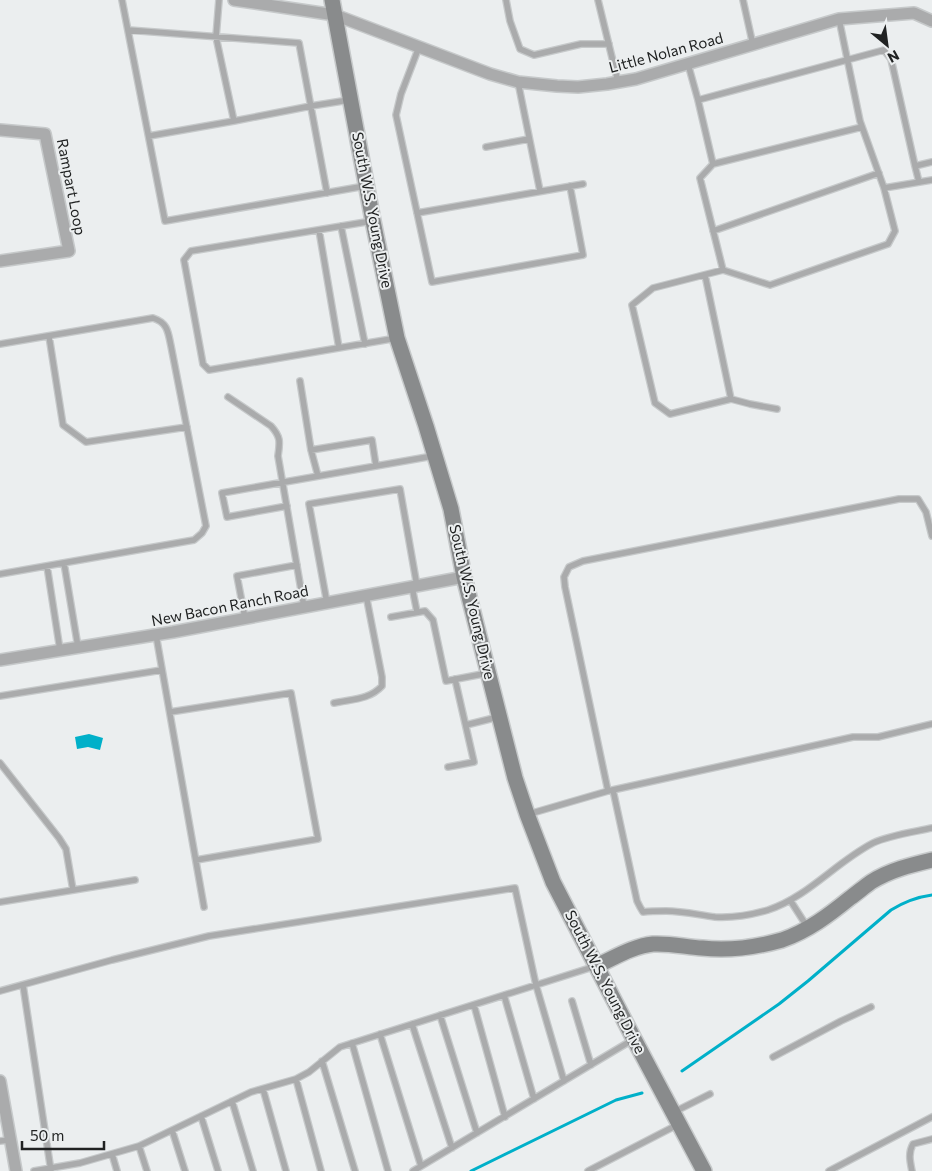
<svg xmlns="http://www.w3.org/2000/svg" width="932" height="1171" viewBox="0 0 932 1171" font-family="Commissioner,sans-serif">
  <rect width="100%" height="100%" fill="#ebeeef"/>
  <path fill="#00b0c9" d="M89,734L103,738L100,750L88,747L77,749L75,737Z"/>
  <g fill="none" stroke-linecap="round" stroke-linejoin="round">
    <path stroke="#00b0c9" stroke-width="3" d="M682,1071L779,1004L808,981L891,910C904,902 917,897 932,895
      M471,1171L616,1100L642,1093"/>
    <g stroke="#c6c9ca" stroke-width="8">
      <path id="lane" d="M122,0L165,221L365,186
        M219,0L216,37L234,121L311,106L349,100
        M506,0L510,21L520,49L534,55L581,44H609
        M598,0L618,82
        M743,0L753,45
        M839,19L860,121L884,188L932,180
        M128,30L299,43L327,193
        M419,47L401,94L396,115L432,282L583,255L570,186
        M688,64L698,100L713,164L862,127
        M518,82L540,191
        M698,100L884,50L891,59L915,166
        M149,136L234,121
        M486,147L529,139
        M713,164L700,178L723,270L653,288L632,305L655,403L670,414L731,399L750,404L777,409
        M919,182L915,166L932,162
        M417,213L583,184
        M372,221L191,251L184,260L203,364L209,370L397,338
        M341,226L365,344
        M319,230L339,348
        M713,231L879,173
        M723,270L770,285L888,244L895,231L884,188
        M705,275L731,399
        M49,336L63,425L86,442L187,427
        M0,344L153,318C168,323 168,332 171,346L206,526L202,533L194,540L0,574
        M300,381L311,450L318,476
        M228,397L271,426C281,437 280,442 278,456L304,607
        M311,450L372,440L376,466
        M287,506L227,517L222,493L433,456
        M64,563L78,647
        M47,566L60,650
        M412,587L417,612
        M327,603L309,504L400,489L417,586
        M391,617L425,611L433,620L446,681L488,673
        M245,618L237,576L297,565
        M156,635L204,907
        M0,696L162,670
        M334,703C352,699 369,700 382,686V677L366,595
        M170,712L291,693L318,839L196,860
        M466,725L498,717
        M0,763L59,838L66,849L73,890
        M448,767L474,762L455,679
        M613,790L637,901L640,907L643,912C651,911 659,911 666,911C683,911 699,915 715,917C733,918 751,915 768,910C808,897 836,862 873,843C890,835 914,832 932,828
        M608,791L565,587L564,577L569,567L583,561L899,499H918L926,512L932,536
        M529,814L608,791L853,737H878L932,724
        M790,900L808,928
        M0,902L135,880
        M23,985L51,1171
        M0,991L112,960L209,936L515,888L536,985L564,1081
        M504,995L534,1099
        M572,1001L591,1065
        M474,1005L505,1117
        M440,1015L477,1133
        M412,1024L452,1148
        M380,1034L421,1166
        M352,1043L388,1171
        M773,1057L841,1021L871,1007
        M322,1061L355,1171
        M296,1079L321,1171
        M263,1089L286,1171
        M232,1101L253,1171
        M674,1112L710,1094
        M201,1116L218,1171
        M172,1130L185,1171
        M0,1141L10,1140
        M139,1146L147,1171
        M112,1154L117,1171
        M34,1171L80,1163L139,1146L251,1092L296,1079L309,1072L340,1047L596,966
        M413,1171L634,1039
        M588,1171L679,1124
        M829,1171L932,1117
        M912,1171C910,1161 908,1153 913,1144L932,1139"/>
    </g>
    <g stroke="#c6c9ca" stroke-width="14">
      <path id="street" d="M234,0L335,15L490,74L518,82L557,86L578,87L607,84L636,79L839,19L914,13L932,21
        M0,130L45,134L69,251L0,261
        M0,660L173,632L464,577
        M0,1081L16,1171"/>
    </g>
    <g stroke="#c6c9ca" stroke-width="18">
      <path id="secondary" d="M332,0L373,221L397,338L426,426L451,509L464,577L515,778L527,814L553,882L634,1039L704,1171
        M596,966C614,958 633,946 653,944C670,943 686,947 702,948C728,951 757,947 782,940C808,931 829,915 850,898C857,893 864,887 871,882C890,870 911,865 932,860"/>
    </g>
    <use href="#lane" stroke="#aaabac" stroke-width="5.5"/>
    <use href="#street" stroke="#aaabac" stroke-width="11"/>
    <use href="#secondary" stroke="#898b8c" stroke-width="15"/>
  </g>
  <g text-anchor="middle" stroke-width="4" stroke-linejoin="round" paint-order="stroke">
    <g font-size="15" fill="#202222" stroke="#ebeeef">
      <text transform="translate(666 53) rotate(-15)" y="5">Little Nolan Road</text>
      <text transform="translate(71 187) rotate(79)" y="5">Rampart Loop</text>
      <text transform="translate(372 210) rotate(79)" y="5">South W.S. Young Drive</text>
      <text transform="translate(472 602) rotate(77)" y="5">South W.S. Young Drive</text>
      <text transform="translate(230 606) rotate(-11)" y="5">New Bacon Ranch Road</text>
      <text transform="translate(605 982) rotate(63)" y="5">South W.S. Young Drive</text>
    </g>
  </g>
  <g transform="translate(887 45) rotate(151)" stroke="#ebeeef" stroke-width="4" paint-order="stroke">
  <path d="M0-4L9 19L0 12L-9 19Z" fill="#202222"/>
  <text y="-8" font-size="14" font-weight="bold" text-anchor="middle" fill="#202222">N</text>
  </g>
  <path d="M22 1141v8h82v-8" fill="none" stroke="#202222" stroke-width="2.5"/>
  <text x="30" y="1141" font-size="15" fill="#202222" stroke="#ebeeef" stroke-width="4" paint-order="stroke">50 m</text>
</svg>
